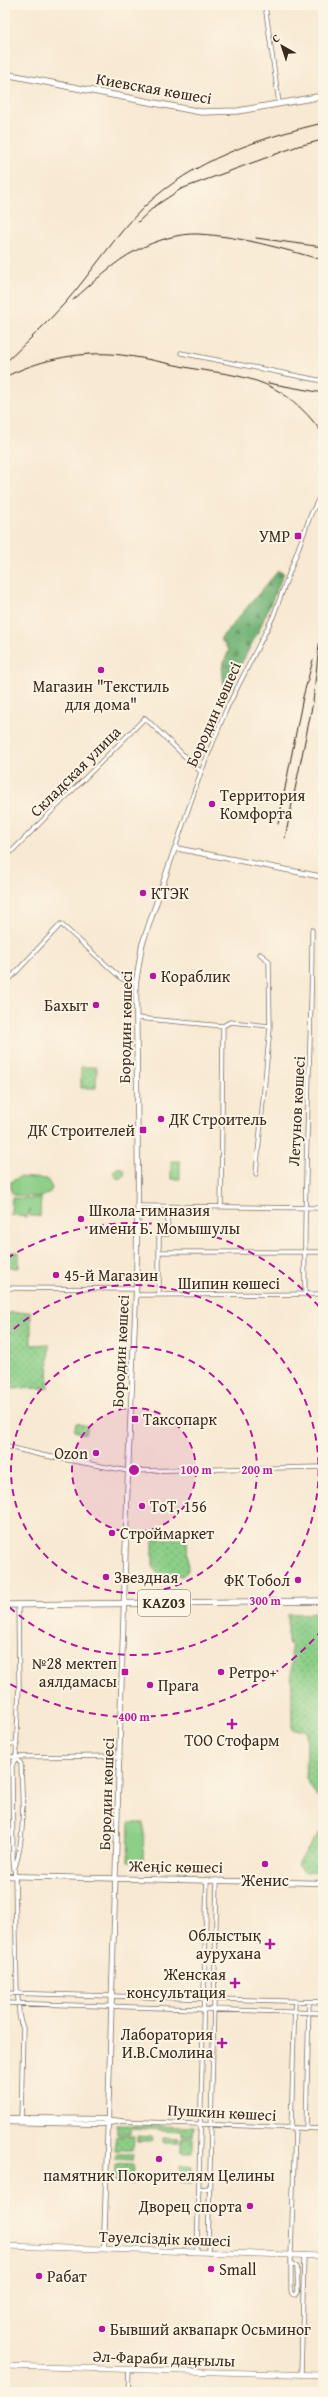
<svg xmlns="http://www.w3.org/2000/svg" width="328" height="2397" viewBox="0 0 328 2397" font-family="'Gentium Book Plus',serif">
  <defs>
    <pattern id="grass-dots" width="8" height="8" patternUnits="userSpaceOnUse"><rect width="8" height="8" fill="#8ccf88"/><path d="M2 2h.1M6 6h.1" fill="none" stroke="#74a86f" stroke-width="1.8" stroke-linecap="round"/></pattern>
    <pattern id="forest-firs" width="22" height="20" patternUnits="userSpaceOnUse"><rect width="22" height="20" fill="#71b274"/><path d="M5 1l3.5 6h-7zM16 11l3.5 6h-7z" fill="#5e915f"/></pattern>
  </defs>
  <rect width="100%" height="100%" fill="#fcf5e5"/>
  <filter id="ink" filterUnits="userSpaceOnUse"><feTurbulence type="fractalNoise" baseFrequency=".025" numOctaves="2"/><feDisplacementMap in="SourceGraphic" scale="8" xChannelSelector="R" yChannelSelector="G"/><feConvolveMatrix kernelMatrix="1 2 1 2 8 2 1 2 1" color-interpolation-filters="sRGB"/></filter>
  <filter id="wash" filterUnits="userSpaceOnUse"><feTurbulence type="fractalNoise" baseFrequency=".012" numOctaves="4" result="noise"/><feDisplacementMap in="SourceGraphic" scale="16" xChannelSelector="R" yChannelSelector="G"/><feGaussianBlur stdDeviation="0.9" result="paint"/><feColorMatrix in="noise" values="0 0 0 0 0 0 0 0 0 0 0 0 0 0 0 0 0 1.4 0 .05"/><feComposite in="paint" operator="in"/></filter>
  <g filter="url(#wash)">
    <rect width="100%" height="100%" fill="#f8e9d2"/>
    <path fill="url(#grass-dots)" stroke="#647c53" d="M81,1067H97L96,1088H81Z
      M113.5 1173a5.5 5.5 0 1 1 11 0a5.5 5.5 0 1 1-11 0Z
      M5,1252H19V1268L5,1267Z
      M31,1312V1345L49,1344L48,1388L5,1389V1313Z
      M76,1423L88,1426L86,1434L74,1431Z
      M153,1539H187L188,1571L182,1576L161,1577L153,1568Z
      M323,1613V1806L306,1779L307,1730H292L291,1646L288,1643V1614Z
      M323,1827V1873L306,1872L297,1865Z
      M117,2125L194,2127L193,2136H181V2131L130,2128V2134H117Z
      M117,2136H134L133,2150H115Z
      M137,2136L152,2137V2141H137Z
      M163,2137L178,2138L179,2142H163Z
      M181,2138H193V2152H181Z
      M116,2154H134L133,2160L115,2159Z
      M115,2164L133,2165L132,2184H115Z
      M180,2166H192V2184L180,2183Z"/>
    <path fill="url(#forest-firs)" stroke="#566e49" d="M278,571L284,573L259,630L228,689L224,687L222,667L229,650L220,639Z"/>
    <path fill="#8ccf88" stroke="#647c53" d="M171,1161H180V1179H171Z
      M19,1177L47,1179L52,1188L50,1192L42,1197L14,1195L11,1191V1182Z
      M12,1198H28L30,1200L31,1198H41L40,1216H30V1209L27,1217L11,1215Z
      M129,1823H144L143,1861H128Z"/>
  </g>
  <g filter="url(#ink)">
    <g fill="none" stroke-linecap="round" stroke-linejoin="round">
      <g stroke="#7d6d5d" stroke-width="5">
        <path id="minor" d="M265,5L279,103
          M181,353L323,381
          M175,848L201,772L226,710L273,617L311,514L323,490
          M5,858L145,718L201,772
          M5,984L61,924L122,979L136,982
          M137,1018L223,1026L230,1022L270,1026
          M256,1174L270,1028L269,961L260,954
          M138,1206L323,1208
          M221,1207L223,1026
          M159,1252H323
          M5,1288L136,1289
          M159,1294V1237L161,1234H168L167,1206
          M305,1294C303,1173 312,1051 312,930
          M136,1295L323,1294
          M5,1446L41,1455L128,1471L323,1467
          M5,1744H17
          M5,1757L120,1756
          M16,1757L12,1766L13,1860L15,1876L17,1993C20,2005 17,2018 23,2028L21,2121
          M16,1757L19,1685L18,1605
          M15,1867C26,1834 22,1798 21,1764L16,1757
          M5,1993L323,2002
          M5,2003L323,2013
          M120,2121L323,2129
          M291,2128L295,2001
          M306,2129L309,2002
          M199,2189L210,2188
          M197,2252L207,1879
          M208,2253L217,1880
          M291,2262L297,2267L298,2291L295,2295L292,2294L291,2290V2255L295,2128
          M301,2375L304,2255
          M128,2392L129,2370"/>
      </g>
      <g stroke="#7d6d5d" stroke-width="6">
        <path id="tertiary" d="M5,1876L323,1883
          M5,2118L102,2119L120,2121
          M5,2122L102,2124L120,2121
          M104,2248L128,1471L136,1295L138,1185L136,982L142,945L175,848L323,877"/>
      </g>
      <g stroke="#7d6d5d" stroke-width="6">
        <path id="secondary" d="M5,2246L323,2256
          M5,2366L323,2375"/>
      </g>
      <g stroke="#7d6d5d" stroke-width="7">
        <path id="primary" d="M5,1605L323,1601"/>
      </g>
      <g stroke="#7d6d5d" stroke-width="7">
        <path id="trunk" d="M5,74L201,112L238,111L323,96"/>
      </g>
      <use href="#minor" stroke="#fff" stroke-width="3.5"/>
      <use href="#tertiary" stroke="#fff" stroke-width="4.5"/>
      <use href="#secondary" stroke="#fff" stroke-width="5"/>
      <use href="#primary" stroke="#fff" stroke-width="5.5"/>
      <use href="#trunk" stroke="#fff" stroke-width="5.5"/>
      <path stroke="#3b2a1e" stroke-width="1" d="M138,222L155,206L181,189L298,146L323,140
        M256,238L323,247
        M73,300C93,283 113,262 137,250C155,241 178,233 198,234C240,236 283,249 323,260
        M5,363C26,343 46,324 65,303C92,272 115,236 144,207C193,160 259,138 323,123
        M5,377C36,361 76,352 111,354C139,356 168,364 195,369C222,373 251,376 275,389C295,400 310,416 323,434
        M268,383L323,393
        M278,824L303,697L313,660
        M285,838L313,702L323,608"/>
    </g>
  </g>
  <circle cx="134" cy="1470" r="62" fill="#b5179e" fill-opacity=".12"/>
  <g fill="none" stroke="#b5179e" stroke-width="2" stroke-dasharray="7 5">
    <circle cx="134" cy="1470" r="62"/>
    <circle cx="134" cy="1470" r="123"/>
    <path d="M5 1337A185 185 0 1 1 5 1603"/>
    <path d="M322 1630A247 247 0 0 1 7 1682M7 1258A247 247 0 0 1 322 1310"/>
  </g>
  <g fill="#b5179e" stroke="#fcf5e5" stroke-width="1.5">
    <rect x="294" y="532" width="8" height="8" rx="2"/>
    <circle cx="101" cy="670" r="4"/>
    <circle cx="212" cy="804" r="4"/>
    <circle cx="143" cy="893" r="4"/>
    <circle cx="153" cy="976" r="4"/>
    <circle cx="96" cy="1005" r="4"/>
    <circle cx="161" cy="1119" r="4"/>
    <rect x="139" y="1126" width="8" height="8" rx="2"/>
    <circle cx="81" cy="1219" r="4"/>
    <circle cx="56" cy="1275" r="4"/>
    <rect x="131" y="1415" width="8" height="8" rx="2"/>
    <circle cx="96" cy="1453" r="4"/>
    <circle cx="142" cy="1506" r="4"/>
    <circle cx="112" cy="1533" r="4"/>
    <circle cx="106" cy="1577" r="4"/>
    <circle cx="298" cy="1580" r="4"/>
    <rect x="121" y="1668" width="8" height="8" rx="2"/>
    <circle cx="221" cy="1672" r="4"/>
    <circle cx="150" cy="1685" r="4"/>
    <path d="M230 1718h4v4h4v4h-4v4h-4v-4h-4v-4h4z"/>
    <circle cx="265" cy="1864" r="4"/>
    <path d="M268 1938h4v4h4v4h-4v4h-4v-4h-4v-4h4z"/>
    <path d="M233 1977h4v4h4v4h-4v4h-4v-4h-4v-4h4z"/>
    <path d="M220 2037h4v4h4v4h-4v4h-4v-4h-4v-4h4z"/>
    <circle cx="159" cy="2159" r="4"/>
    <circle cx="250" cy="2206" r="4"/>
    <circle cx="211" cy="2269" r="4"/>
    <circle cx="39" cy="2276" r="4"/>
    <circle cx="102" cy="2329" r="4"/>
  </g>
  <g text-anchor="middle" stroke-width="4" stroke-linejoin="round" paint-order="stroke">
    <rect fill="#fcf5e5" stroke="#75675a" stroke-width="1" x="138" y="1590" width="52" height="26" rx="3"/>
    <g font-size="15" font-weight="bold" fill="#3b2a1e">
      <text x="164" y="1608">KАZ03</text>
    </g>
    <g font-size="16" fill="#3b2a1e" stroke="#fcf5e5">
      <text transform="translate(154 88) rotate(10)" y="6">Киевская көшесі</text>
      <text transform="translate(213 714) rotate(-66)" y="6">Бородин көшесі</text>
      <text transform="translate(75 771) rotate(-45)" y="6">Складская улица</text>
      <text transform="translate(125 1027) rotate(-89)" y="6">Бородин көшесі</text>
      <text transform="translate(296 1111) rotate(-87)" y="6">Летунов көшесі</text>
      <text x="229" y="1289">Шипин көшесі</text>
      <text transform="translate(120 1351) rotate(-87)" y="6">Бородин көшесі</text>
      <text transform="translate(106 1794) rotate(-88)" y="6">Бородин көшесі</text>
      <text transform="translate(176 1866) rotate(1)" y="6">Жеңіс көшесі</text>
      <text transform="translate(222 2112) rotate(3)" y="6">Пушкин көшесі</text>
      <text transform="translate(165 2238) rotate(2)" y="6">Тәуелсіздік көшесі</text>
      <text transform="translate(164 2358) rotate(2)" y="6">Әл-Фараби даңғылы</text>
    </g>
    <g font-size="16" fill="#3b2a1e" stroke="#fcf5e5" text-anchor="start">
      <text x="290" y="542" text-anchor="end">УМР</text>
      <text x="101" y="692" text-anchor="middle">Магазин "Текстиль<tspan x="101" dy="18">для дома"</tspan></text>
      <text x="220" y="801">Территория<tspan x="220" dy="18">Комфорта</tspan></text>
      <text x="151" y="899">КТЭК</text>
      <text x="161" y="982">Кораблик</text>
      <text x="88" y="1011" text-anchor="end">Бахыт</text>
      <text x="169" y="1125">ДК Строитель</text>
      <text x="135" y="1136" text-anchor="end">ДК Строителей</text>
      <text x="89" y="1216">Школа-гимназия<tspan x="89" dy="18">имени Б. Момышулы</tspan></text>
      <text x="64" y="1281">45-й Магазин</text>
      <text x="143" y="1425">Таксопарк</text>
      <text x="88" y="1459" text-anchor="end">Ozon</text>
      <text x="150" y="1512">ТоТ, 156</text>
      <text x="120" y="1539">Строймаркет</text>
      <text x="114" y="1583">Звездная</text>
      <text x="290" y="1586" text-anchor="end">ФК Тобол</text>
      <text x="117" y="1669" text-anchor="end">№28 мектеп<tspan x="117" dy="18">аялдамасы</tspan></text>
      <text x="229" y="1678">Ретро+</text>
      <text x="158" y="1691">Прага</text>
      <text x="232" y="1746" text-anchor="middle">ТОО Стофарм</text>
      <text x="265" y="1886" text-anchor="middle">Женис</text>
      <text x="261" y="1941" text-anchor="end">Облыстық<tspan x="261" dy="18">аурухана</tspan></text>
      <text x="226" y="1980" text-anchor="end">Женская<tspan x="226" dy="18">консультация</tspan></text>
      <text x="213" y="2040" text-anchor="end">Лаборатория<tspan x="213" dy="18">И.В.Смолина</tspan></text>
      <text x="159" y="2181" text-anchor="middle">памятник Покорителям Целины</text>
      <text x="242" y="2212" text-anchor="end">Дворец спорта</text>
      <text x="219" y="2275">Small</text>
      <text x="47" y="2282">Рабат</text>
      <text x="110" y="2335">Бывший аквапарк Осьминог</text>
    </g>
  </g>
  <circle cx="134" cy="1470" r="6" fill="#b5179e" stroke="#fcf5e5" stroke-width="2"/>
  <g font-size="12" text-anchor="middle" font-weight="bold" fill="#b5179e" stroke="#fcf5e5" stroke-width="4" stroke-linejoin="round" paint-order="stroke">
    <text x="196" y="1474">100 m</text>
    <text x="257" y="1474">200 m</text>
    <text x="265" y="1605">300 m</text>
    <text x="134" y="1721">400 m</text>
  </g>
  <rect width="328" height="2397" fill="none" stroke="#fcf5e5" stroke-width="20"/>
  <g transform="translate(282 46) rotate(321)" stroke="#fcf5e5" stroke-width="3" paint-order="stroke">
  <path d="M0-3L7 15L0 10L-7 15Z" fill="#3b2a1e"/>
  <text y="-6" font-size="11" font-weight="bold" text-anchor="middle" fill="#3b2a1e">С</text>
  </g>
</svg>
